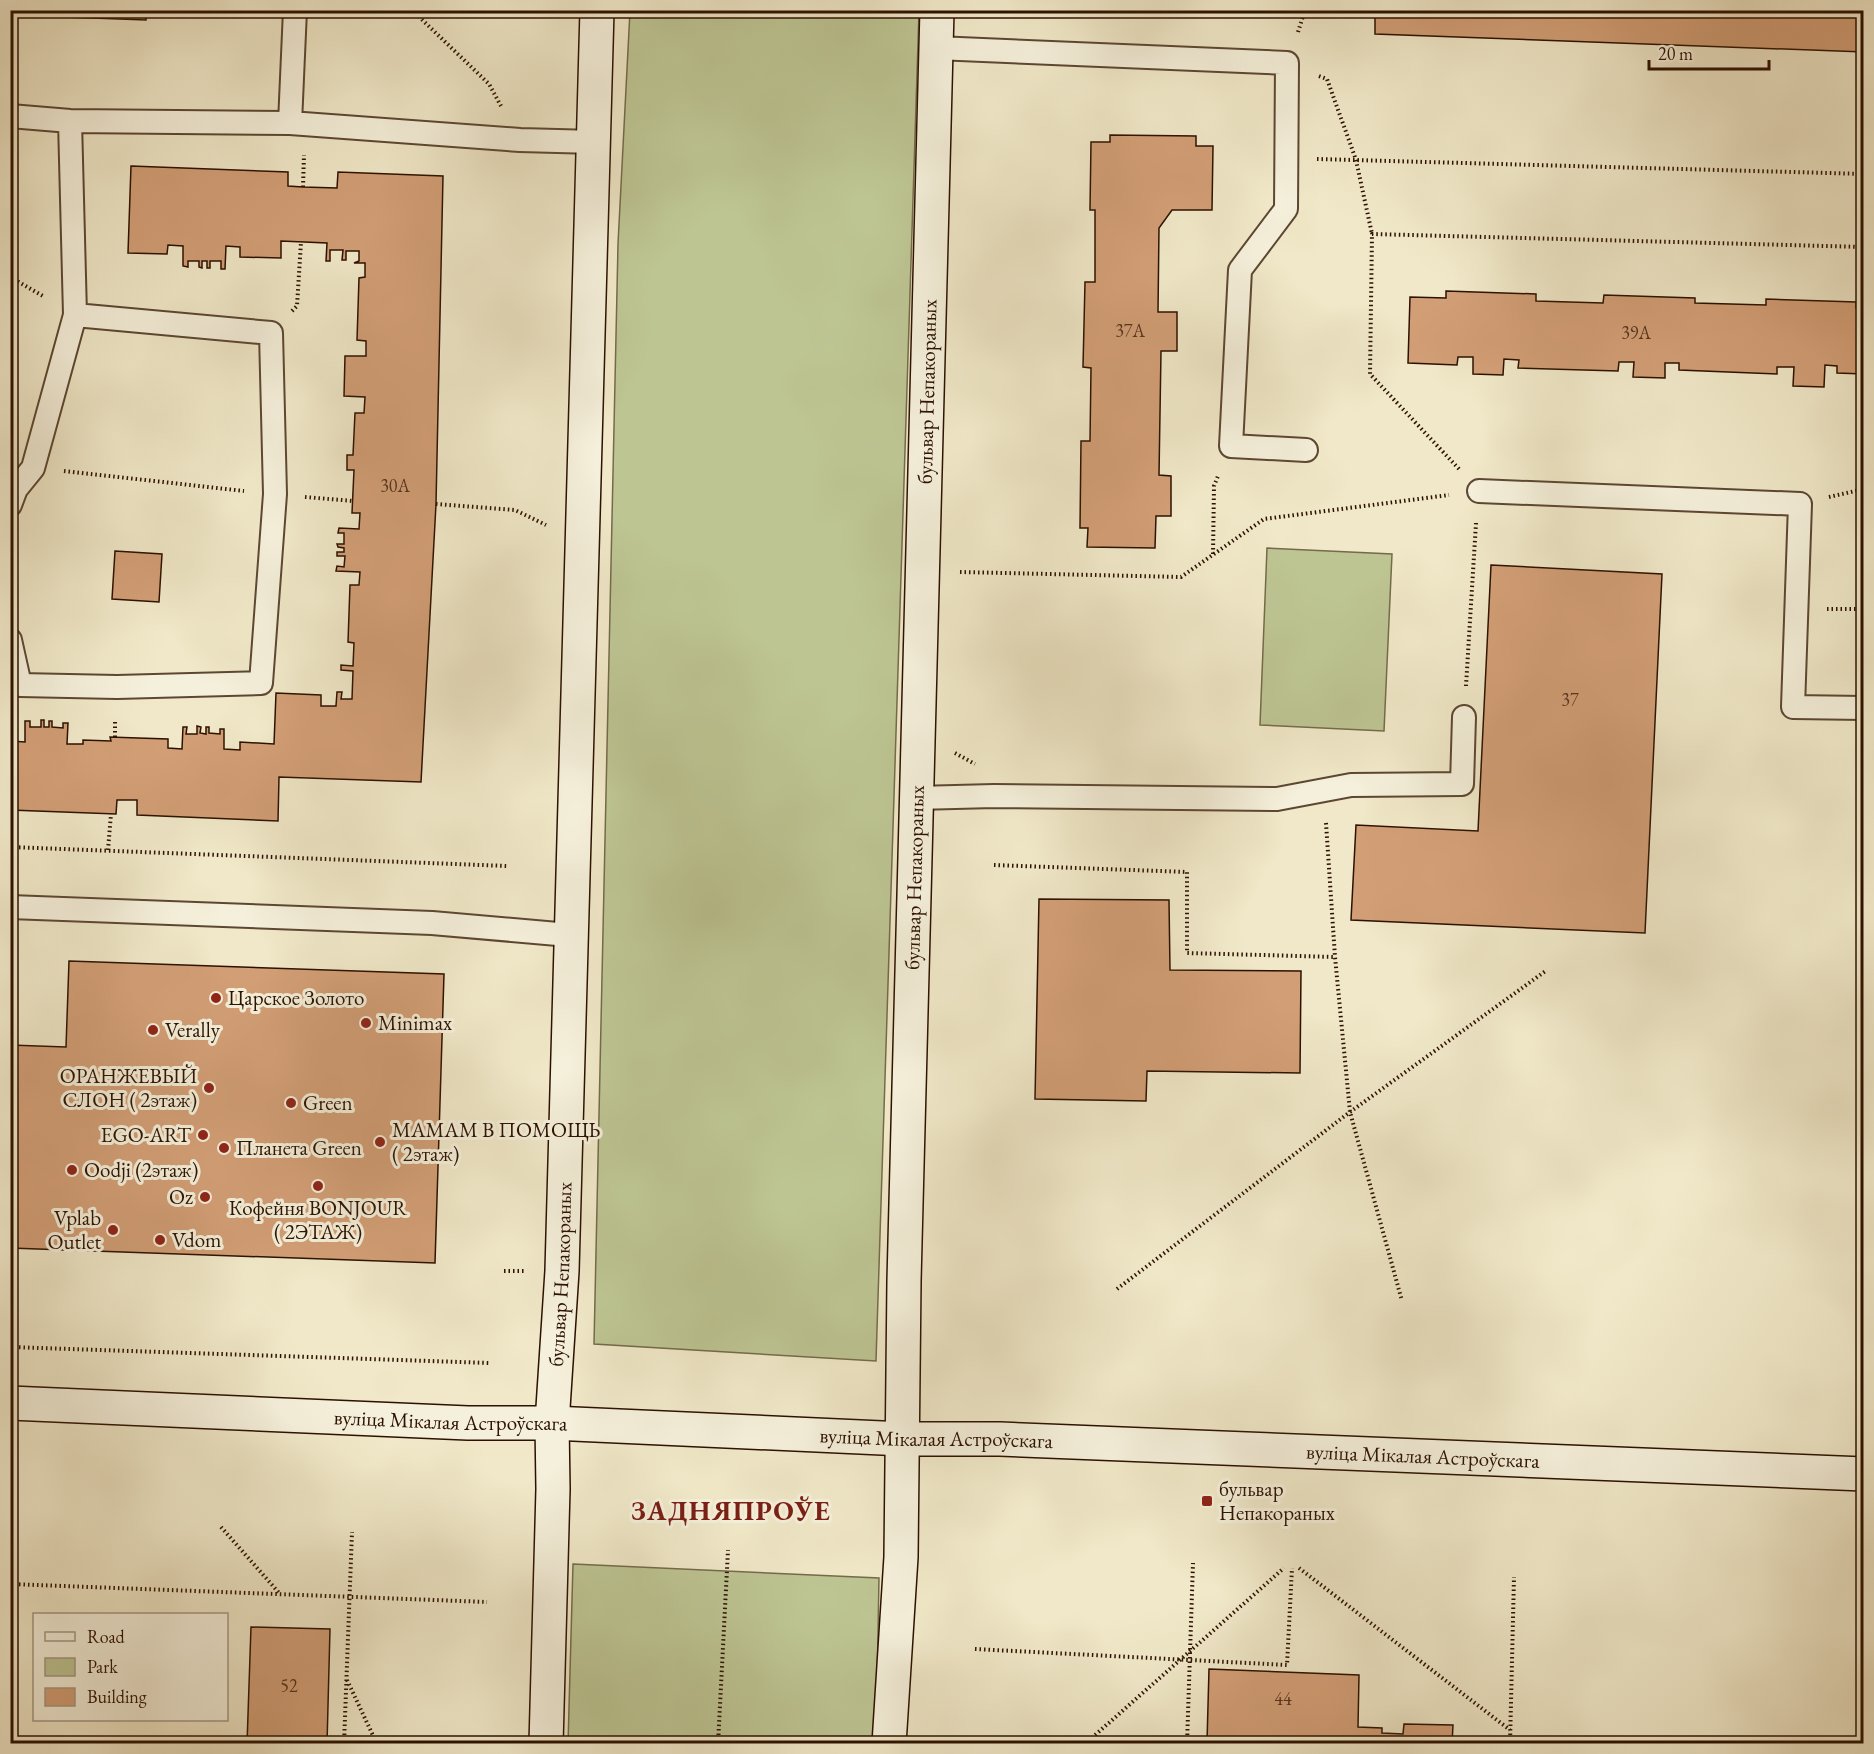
<svg xmlns="http://www.w3.org/2000/svg" width="1874" height="1754" viewBox="0 0 1874 1754" font-family="'EB Garamond',serif">
  <rect width="100%" height="100%" fill="#f0e8c8"/>
  <filter id="stains"><feTurbulence type="fractalNoise" baseFrequency=".00333" numOctaves="4"/><feColorMatrix values="0 0 0 0 .2 0 0 0 0 .09 0 0 0 0 .02 0 0 0 .5 -.17"/></filter>
  <radialGradient id="worn" r=".72"><stop offset=".6" stop-color="#630" stop-opacity="0"/><stop offset="1" stop-color="#630" stop-opacity=".3"/></radialGradient>
  <path fill="#bdc593" stroke="#746b4a" stroke-width="1.5" d="M630,11H919L876,1361L594,1344L618,244Z
    M1267,548L1392,554L1384,731L1260,725Z
    M573,1564L879,1578L876,1743L568,1744Z"/>
  <path fill="#d29e76" stroke="#2c1100" stroke-width="1.5" d="M10,10H169V15L146,14V20L10,15Z
    M1375,10H1864V52L1375,34Z
    M1110,135L1196,136V146H1213L1212,210H1172L1159,228L1158,312H1177V351H1161L1159,475L1171,476V516H1156L1155,548L1087,547L1088,528H1080L1081,441H1090L1091,368L1083,367L1085,282H1095V210H1090L1091,142H1110Z
    M131,166L288,172V186L303,187L337,188L338,172L443,176L436,504L421,782L279,777L278,821L137,815V800H117L116,814L10,810V741L25,742V721H30V727H41V720H44V727H49V721H52V727L63,728V723H68L67,744H83V740L111,741L110,737L138,738L168,739V748L182,749L183,727H187L186,734H197V726L201,727L200,733L206,734V727H209V733L220,734V729H224V749L240,750V742L274,744L276,693L321,695V706H336L337,692H342L341,699H352L353,671L341,670V665L353,666L354,643L348,642L350,585H359L360,572L336,571L337,566L344,567L345,556H337V552H344V548L338,547L337,544H344V533H338L339,528L359,529L360,513H352L354,470H347V455H353L355,413H364L365,397L344,396L345,356H366V341L357,340L359,278L365,277V263H354L359,261V251H346V260H342L343,250H330V261H326L327,243L281,241V258L240,257V247L226,246L225,269H221V261H210V268H207V261H202V268L199,267V261H188V267L183,266V246L168,245L167,254L128,253Z
    M1446,291L1536,294V301L1603,303L1604,295L1695,298V303L1766,305V299L1856,302V308H1864V374L1837,373V366L1825,365L1824,387L1793,386L1794,367H1777V374L1679,370V363H1665V378L1633,377L1634,362H1619L1618,371L1518,368L1519,360L1504,359L1503,375L1473,374V357H1458L1457,365L1408,363L1410,297L1446,298Z
    M115,551L162,554L159,602L112,599Z
    M1491,565L1662,574L1645,933L1351,920L1356,825L1478,831Z
    M1039,899L1169,900L1170,970L1301,971L1300,1073L1147,1071L1146,1101L1035,1099Z
    M69,961L444,974L435,1263L10,1248V1045L66,1047Z
    M251,1627L330,1629L327,1744H247Z
    M1209,1669L1359,1675L1358,1727L1382,1728V1733L1403,1734L1404,1724L1453,1725L1452,1744L1207,1742Z"/>
  <g fill="none" stroke-linecap="round" stroke-linejoin="round">
    <g stroke="#5d4732" stroke-width="26">
      <path id="lane" d="M936,48L1287,63L1286,209L1240,270L1231,446L1306,450
        M10,116L70,121L290,123L520,140L595,142
        M290,123L295,10
        M1479,491L1800,504L1793,707L1864,708
        M10,505L16,489L33,468L75,315L70,121
        M10,640L20,685L117,687L261,683L275,494L271,333L75,315
        M916,798L994,796L1277,799L1351,785L1462,784L1464,717
        M10,907L432,923L569,935"/>
    </g>
    <g stroke="#2c1100" stroke-width="36">
      <g id="secondary">
        <path id="s1" d="M10,1403L468,1423H552L904,1439H1000L1864,1474"/>
        <path id="s2" d="M546,1744L553,1489L552,1423L562,1271L597,10"/>
        <path id="s3" d="M889,1744L901,1557L904,1281L937,10"/>
      </g>
    </g>
    <path stroke="#2c1100" stroke-width="4" stroke-dasharray="1.5 3" stroke-linecap="butt" d="M412,10L489,84L501,106
      M1298,32L1305,10
      M1319,76L1327,79L1356,160L1372,234
      M1317,159L1864,174
      M303,187L304,155
      M10,277L43,296
      M292,311L297,306L301,242
      M1459,469L1370,374L1372,234L1864,247
      M64,471L244,491
      M305,497L353,501
      M1829,497L1864,489
      M436,504L515,510L546,525
      M1213,554L1214,486L1218,476
      M960,572L1181,577L1264,519L1449,495
      M1827,609H1864
      M1466,686L1476,523
      M115,737V720
      M955,753L975,764
      M1326,823L1335,957L1350,1112L1402,1301
      M10,847L507,866
      M108,850L111,814
      M994,865L1187,872V953L1335,957
      M504,1271H525
      M1117,1289L1350,1112L1547,970
      M10,1347L490,1363
      M221,1527L280,1594
      M1299,1568L1510,1730
      M10,1584L487,1602
      M975,1649L1287,1665L1292,1568
      M347,1680L377,1744
      M344,1744L352,1532
      M718,1744L728,1550
      M1085,1744L1284,1568
      M1187,1744L1193,1563
      M1510,1744L1514,1577"/>
    <use href="#lane" stroke="#f5f0db" stroke-width="22"/>
    <use href="#secondary" stroke="#f5f0db" stroke-width="33"/>
  </g>
  <g fill="#8f2418" stroke="#f5f0db" stroke-width="2">
    <circle cx="216" cy="998" r="6"/>
    <circle cx="366" cy="1023" r="6"/>
    <circle cx="153" cy="1030" r="6"/>
    <circle cx="209" cy="1088" r="6"/>
    <circle cx="291" cy="1103" r="6"/>
    <circle cx="203" cy="1135" r="6"/>
    <circle cx="380" cy="1142" r="6"/>
    <circle cx="224" cy="1148" r="6"/>
    <circle cx="72" cy="1170" r="6"/>
    <circle cx="318" cy="1186" r="6"/>
    <circle cx="205" cy="1197" r="6"/>
    <circle cx="113" cy="1230" r="6"/>
    <circle cx="160" cy="1240" r="6"/>
    <rect x="1201" y="1495" width="12" height="12" rx="3"/>
  </g>
  <g text-anchor="middle" stroke-width="6" stroke-linejoin="round" paint-order="stroke">
    <g font-size="18" fill="#56341e">
      <text x="1130" y="337">37А</text>
      <text x="1636" y="339">39А</text>
      <text x="395" y="492">30А</text>
      <text x="1570" y="706">37</text>
      <text x="289" y="1692">52</text>
      <text x="1283" y="1705">44</text>
    </g>
    <g font-size="21" fill="#2c1100" stroke="#f5f0db">
      <text dy="7" stroke="none"><textPath href="#s3" startOffset="1353">бульвар Непакораных</textPath></text>
      <text dy="7" stroke="none"><textPath href="#s3" startOffset="867">бульвар Непакораных</textPath></text>
      <text dy="7" stroke="none"><textPath href="#s2" startOffset="470">бульвар Непакораных</textPath></text>
      <text dy="7" stroke="none"><textPath href="#s1" startOffset="441">вуліца Мікалая Астроўскага</textPath></text>
      <text dy="7" stroke="none"><textPath href="#s1" startOffset="927">вуліца Мікалая Астроўскага</textPath></text>
      <text dy="7" stroke="none"><textPath href="#s1" startOffset="1414">вуліца Мікалая Астроўскага</textPath></text>
    </g>
    <g font-size="21" fill="#2c1100" stroke="#f5f0db" text-anchor="start">
      <text x="228" y="1005">Царское Золото</text>
      <text x="378" y="1030">Minimax</text>
      <text x="165" y="1037">Verally</text>
      <text x="197" y="1083" text-anchor="end">ОРАНЖЕВЫЙ<tspan x="197" dy="24">СЛОН ( 2этаж)</tspan></text>
      <text x="303" y="1110">Green</text>
      <text x="392" y="1137">МАМАМ В ПОМОЩЬ<tspan x="392" dy="24">( 2этаж)</tspan></text>
      <text x="191" y="1142" text-anchor="end">EGO-ART</text>
      <text x="236" y="1155">Планета Green</text>
      <text x="84" y="1177">Oodji (2этаж)</text>
      <text x="193" y="1204" text-anchor="end">Oz</text>
      <text x="318" y="1215" text-anchor="middle">Кофейня BONJOUR<tspan x="318" dy="24">( 2ЭТАЖ)</tspan></text>
      <text x="101" y="1225" text-anchor="end">Vplab<tspan x="101" dy="24">Outlet</tspan></text>
      <text x="172" y="1247">Vdom</text>
      <text x="1219" y="1496">бульвар<tspan x="1219" dy="24">Непакораных</tspan></text>
    </g>
    <g font-size="27" font-weight="bold" letter-spacing="1.5" fill="#7a1f14" stroke="#f5f0db">
      <text x="731" y="1520">ЗАДНЯПРОЎЕ</text>
    </g>
  </g>
  <rect width="1874" height="1754" fill="none" stroke="#f0e8c8" stroke-width="36"/>
  <rect x="12" y="12" width="1850" height="1730" fill="none" stroke="#2c1100" stroke-width="3"/>
  <rect x="18" y="18" width="1838" height="1718" fill="none" stroke="#2c1100" stroke-width="1.5"/>
  <rect x="33" y="1613" width="195" height="108" fill="#f5f0db" stroke="#a59783" stroke-width="1.5"/>
  <rect x="45" y="1632" width="30" height="9" fill="#f5f0db" stroke="#a59783" stroke-width="1.5"/>
  <text x="87" y="1643" font-size="18" fill="#2c1100">Road</text>
  <rect x="45" y="1658" width="30" height="18" fill="#bdc593" stroke="#a59783" stroke-width="1.5"/>
  <text x="87" y="1673" font-size="18" fill="#2c1100">Park</text>
  <rect x="45" y="1688" width="30" height="18" fill="#d29e76" stroke="#a59783" stroke-width="1.5"/>
  <text x="87" y="1703" font-size="18" fill="#2c1100">Building</text>
  <path d="M1649 60v9h120v-9" fill="none" stroke="#2c1100" stroke-width="3"/>
  <text x="1658" y="60" font-size="18" fill="#2c1100" stroke="#f5f0db" stroke-width="4.5" paint-order="stroke">20 m</text>
  <rect width="100%" height="100%" filter="url(#stains)"/>
  <rect width="100%" height="100%" fill="url(#worn)"/>
</svg>
